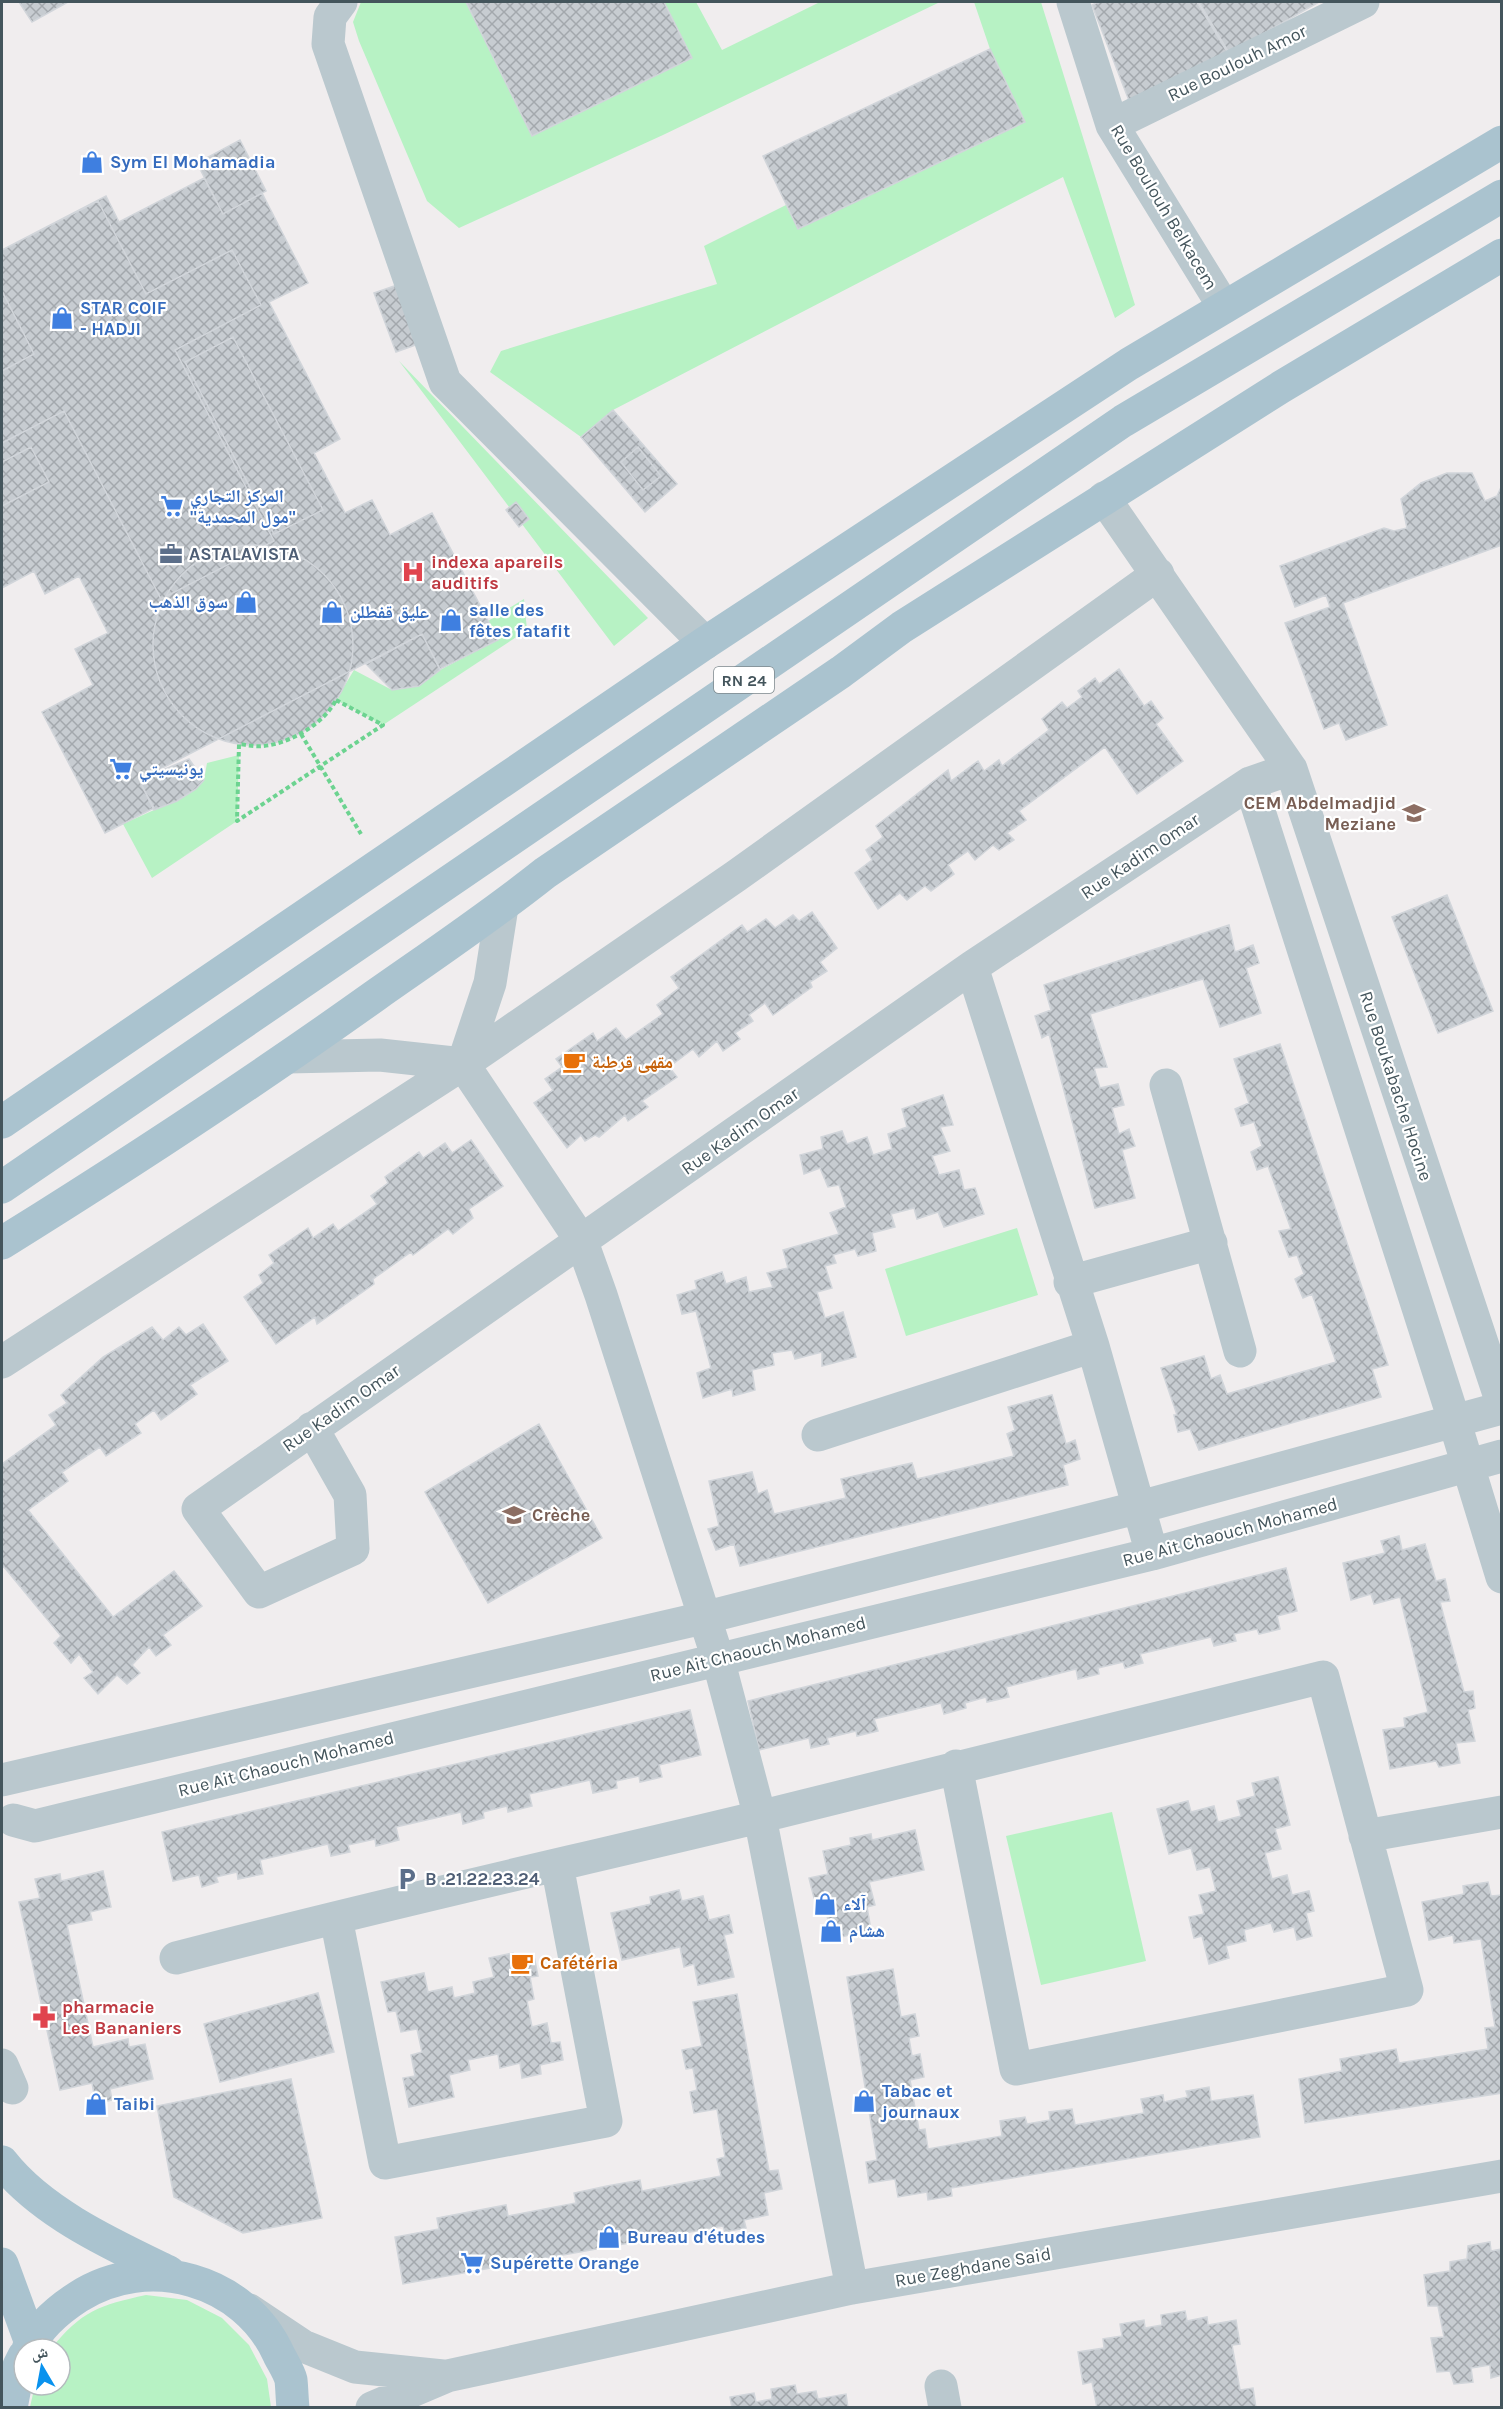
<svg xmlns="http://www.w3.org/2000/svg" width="1503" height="2409" viewBox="0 0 1503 2409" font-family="Karla,'Noto Naskh Arabic',sans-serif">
  <defs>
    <pattern id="building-cross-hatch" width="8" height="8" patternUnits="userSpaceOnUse" patternTransform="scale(1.5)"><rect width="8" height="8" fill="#c7ccd1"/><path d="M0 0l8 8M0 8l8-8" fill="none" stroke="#a3a8ad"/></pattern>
  </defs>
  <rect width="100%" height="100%" fill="#f0edee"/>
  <path fill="#b7f2c4" d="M361,2H696L722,50L820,2H940L663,135L459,228L427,201L359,41L353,22Z
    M974,2H1041L1135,305L1115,318L1063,177L613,410L581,437L490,372L501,351L717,284L704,246L786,205L798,229L1025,122L990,49Z
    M399,361L648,618L614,646Z
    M524,599L527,630L383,725L336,700L354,670L392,690L419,686L440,670L497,640L488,621Z
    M239,755L237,821L152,878L123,824L154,810L204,780L207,763Z
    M1017,1228L1038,1295L906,1336L885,1269Z
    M1112,1812L1146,1961L1041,1985L1006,1836Z
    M146,2295L187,2300L222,2318L249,2345L267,2379L271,2407H30L35,2385H60V2349H51C81,2311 100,2305 146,2295Z"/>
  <path fill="url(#building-cross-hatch)" stroke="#d1d5da" stroke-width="1.5" d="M19,2H68L32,22Z
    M466,2H664L692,58L532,136Z
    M1098,2H1197L1229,55L1133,111L1092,5Z
    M1199,2H1319L1229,53Z
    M990,49L1025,122L798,229L763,156Z
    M240,140L266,191L223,214L197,163Z
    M204,178L223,214L262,193L308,283L269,302L340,439L314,453L345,513L372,500L390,535L432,513L498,640L440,669L422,634L139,780L154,808L105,833L42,712L93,685L75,649L108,633L79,576L45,594L34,571L2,588V250L106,196L119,222Z
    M98,201L146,294L232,250L261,305L175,350L274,541L161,599L64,411L2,443V371L34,354L2,291V250Z
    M400,284L421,343L396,352L374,293Z
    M233,337L323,510L274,534L185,362Z
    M613,410L677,484L645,512L581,437Z
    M31,447L49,482L2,506V462Z
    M638,447L661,476L643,490L621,462Z
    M1447,473H1472L1485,501L1497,496L1502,485V545L1343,603L1387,725L1346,740L1339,723L1324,729L1285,623L1330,607L1326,595L1295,607L1280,566L1384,528L1394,531L1407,528L1401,499L1421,483Z
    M516,502L529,519L519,527L506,510Z
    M153 645a100 100 0 1 1 200 0a100 100 0 1 1-200 0Z
    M422,634L440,670L419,686L392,690L366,664Z
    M1119,669L1144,706L1151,701L1163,718L1156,724L1183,761L1137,794L1105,747L1019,811L1026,820L1007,833L1014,840L999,850L993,845L975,860L968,851L948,865L954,874L931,891L925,886L907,900L900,893L878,909L855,873L872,860L866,850L883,837L876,826L948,770L951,781L978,761L984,771L999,760L1002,766L1049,730L1042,719L1062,702L1067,708L1082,697L1078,691L1095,678L1099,684Z
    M189,759L204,780L196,789L177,801L154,810L139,780Z
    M1447,895L1493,1011L1438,1033L1392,917Z
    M812,912L837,948L820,962L827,971L810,982L812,987L773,1015L765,1003L749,1015L753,1021L735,1033L740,1039L723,1051L717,1041L699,1057L693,1049L669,1067L677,1077L642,1101L648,1107L628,1121L625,1115L599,1137L595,1135L585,1141L581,1135L567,1148L534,1103L553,1090L545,1079L562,1067L556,1059L593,1033L597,1041L616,1028L626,1040L663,1014L657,1005L679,988L671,977L742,925L747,932L766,919L775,928L793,915L799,921Z
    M1229,925L1235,952L1253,945L1259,963L1246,968L1261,1013L1220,1027L1203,979L1090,1014L1107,1067L1094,1068L1100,1088L1118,1084L1124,1105L1112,1108L1119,1134L1129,1129L1135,1146L1122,1150L1135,1198L1095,1208L1049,1034L1042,1038L1035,1016L1051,1010L1044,985Z
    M1280,1044L1388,1365L1372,1369L1381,1397L1199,1450L1190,1429L1178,1432L1174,1415H1177L1161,1368L1204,1356L1211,1379L1220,1375L1227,1394L1336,1362L1312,1294L1303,1298L1295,1279L1304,1274L1297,1255L1289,1257L1279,1231L1291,1229L1268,1166L1257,1170L1251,1152L1262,1146L1254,1122L1241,1126L1235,1109L1249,1103L1234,1059Z
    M943,1095L953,1125L940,1127L950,1151L932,1156L939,1175L959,1170L964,1190L975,1188L984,1214L944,1227L938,1212L917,1219L914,1208L891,1214L895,1227L872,1233L876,1251L858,1256L855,1249L833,1255L836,1263L825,1266L832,1288L817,1292L825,1318L843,1312L856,1357L822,1366V1352L795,1359L792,1350L772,1353L774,1365L752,1370L755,1390L733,1396L732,1389L703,1398L697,1373L711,1368L696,1311L682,1314L677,1295L697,1289L695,1281L722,1272L726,1284L746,1277L749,1292L773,1287L767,1273L788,1268L783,1250L839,1234L830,1213L846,1207L839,1185L828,1187L820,1168L804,1174L800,1155L823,1149L821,1137L842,1131L847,1144L867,1137L873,1155L892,1149L888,1134L907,1127L902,1109Z
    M471,1140L503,1186L469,1209L473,1218L453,1234L448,1229L413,1255L411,1252L373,1279L374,1284L317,1324L315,1317L276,1344L244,1297L263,1283L259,1275L274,1263L269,1255L308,1228L313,1238L333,1224L338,1231L377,1204L371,1196L388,1183L385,1177L419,1152L423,1158L445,1143L452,1153Z
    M203,1324L228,1361L190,1385L197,1394L161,1420L154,1410L135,1424L141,1433L106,1456L100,1447L62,1472L68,1481L28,1510L113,1617L174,1571L202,1606L163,1635L171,1645L156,1656L149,1647L132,1665L140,1673L127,1684L117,1675L98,1694L84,1678L93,1672L79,1654L71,1663L54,1643L61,1636L4,1567L2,1568V1464L56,1425L49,1415L67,1403L61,1395L103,1357L152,1327L163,1340L179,1327L186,1335Z
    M1052,1395L1066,1444L1075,1440L1080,1459L1063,1465L1068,1485L740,1566L734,1544L716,1550L708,1529L719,1526L709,1481L752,1472L758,1494L767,1490L774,1514L846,1498L841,1479L912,1463L917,1479L1014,1456L1007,1434L1015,1430L1008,1407Z
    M539,1424L602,1538L488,1603L425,1492Z
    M1399,1536L1402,1550L1425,1544L1436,1581L1445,1579L1450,1601L1440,1602L1464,1692L1473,1691L1475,1708L1468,1710L1475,1741L1456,1743L1460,1763L1439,1767L1436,1761L1390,1769L1383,1730L1405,1727L1404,1718L1428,1712L1400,1597L1374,1604L1371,1594L1351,1600L1343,1563L1385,1553L1381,1541Z
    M1286,1568L1297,1611L1277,1616L1280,1629L1259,1634L1257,1629L1234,1634L1236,1641L1214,1646L1211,1637L1140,1654L1143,1663L1125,1668L1123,1662L1098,1668L1099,1674L1078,1679L1076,1669L1006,1687L1009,1697L987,1702L986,1697L965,1703L966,1708L944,1714L941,1703L874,1719L878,1731L857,1736L856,1731L827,1738L829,1744L811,1748L809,1738L759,1750L748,1701Z
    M690,1710L701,1755L659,1765L662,1777L640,1782L639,1776L616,1781L617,1788L593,1793L590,1780L529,1794L532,1806L508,1812L507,1806L483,1812L484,1818L463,1824L461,1812L396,1827L399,1840L376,1846L375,1839L348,1845L350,1852L331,1856L328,1844L260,1860L263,1874L238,1879L237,1872L216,1877L218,1882L202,1887L199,1875L173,1881L162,1832Z
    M1278,1777L1290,1825L1275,1829L1281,1849L1265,1853L1272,1879L1287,1875L1292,1895L1309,1891L1314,1911L1306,1913L1312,1936L1297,1940L1294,1927L1274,1932L1271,1923L1244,1930L1246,1941L1226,1946L1229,1958L1209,1964L1202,1936L1194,1938L1189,1917L1204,1914L1199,1895L1216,1891L1210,1867L1197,1870L1191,1848L1169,1854L1157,1809L1188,1801L1191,1812L1214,1806L1218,1822L1241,1816L1237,1801L1255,1796L1252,1783Z
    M915,1830L924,1870L869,1882L875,1905L867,1907L871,1930L832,1939L823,1897L814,1898L809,1878L828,1874L823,1851L851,1845L850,1838L871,1834L872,1840Z
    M103,1871L111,1907L90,1912L92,1920L67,1925L93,2047L128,2039L129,2047L145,2044L153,2079L110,2089L112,2100L96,2104L92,2083L60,2090L19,1902L40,1898L35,1879L60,1874L61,1881Z
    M1488,1882L1491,1896L1502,1895V2093L1305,2123L1299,2079L1342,2071L1340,2059L1396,2049L1399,2063L1488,2049L1485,2028L1495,2027L1481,1939L1454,1943L1453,1935L1429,1940L1422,1902L1464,1894L1463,1886Z
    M679,1890L682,1901L703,1896L709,1920L729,1915L733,1933L724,1935L734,1977L698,1985L694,1964L684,1967L680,1947L622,1960L611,1913L651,1904L650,1897Z
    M513,1953L514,1960L534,1956L538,1976L530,1977L534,1999L527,2001L532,2027L547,2023L551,2043L560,2042L563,2060L540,2065L541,2074L522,2078L520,2063L500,2068L498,2054L468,2060L470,2070L449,2075L454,2097L409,2107L403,2078L415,2076L411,2055L422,2052L417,2029L401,2032L396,2011L388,2012L381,1982L424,1973L428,1992L452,1987L454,1998L475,1993L473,1982L494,1977L489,1958Z
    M893,1969L901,2017L915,2014L919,2036L909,2038L912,2056L920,2054L924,2077L910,2080L919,2130L925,2129L928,2149L1002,2136L1000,2121L1025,2117L1027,2124L1050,2120L1049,2112L1072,2109L1075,2125L1144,2113L1141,2099L1163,2095L1164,2102L1188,2097L1186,2091L1209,2087L1211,2101L1253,2095L1260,2137L951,2188L952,2196L928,2200L927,2192L898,2197L895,2179L869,2183L866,2162L877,2160L847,1977Z
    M318,1993L334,2052L220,2082L204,2024Z
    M737,1994L769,2171L778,2170L782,2189L764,2193L768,2215L744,2220L746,2228L725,2232L723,2226L403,2284L395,2237L439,2229L437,2218L506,2205L508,2216L576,2203L574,2193L607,2186L640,2180L642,2191L721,2176L717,2159L725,2157L717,2109L694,2113L690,2092L697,2090L693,2068L686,2069L682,2050L702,2046L693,2002Z
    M291,2079L322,2218L243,2233L174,2197L157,2106Z
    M1490,2242L1491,2251L1502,2249V2375L1491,2378L1490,2365L1471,2368L1473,2382L1454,2384L1450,2371L1437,2372L1431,2338L1444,2337L1438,2306H1428L1424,2275L1450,2271V2262L1467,2259L1468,2246Z
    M1185,2311L1187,2321L1207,2317L1208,2325L1236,2320L1240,2344L1232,2345L1240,2390L1253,2388L1256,2408H1097L1092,2382L1083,2384L1078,2352L1104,2348L1103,2339L1122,2336L1120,2324L1144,2320L1145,2328L1162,2325L1161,2315Z
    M795,2385L797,2394L816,2391L818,2399L846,2394L848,2408H732L730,2397L754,2393L756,2402L772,2399L771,2389Z"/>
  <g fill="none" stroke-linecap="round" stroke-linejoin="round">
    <path stroke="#6cd390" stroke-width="4" stroke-dasharray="4.5 3" stroke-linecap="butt" d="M336,700L383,725L237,821L239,744C247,745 255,747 263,746C289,744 324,724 336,700Z
      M301,734L361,834"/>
    <path stroke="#bac8ce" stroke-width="33" d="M341,2L330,17L328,44L445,382L705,643
      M1073,2L1112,125L1224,307
      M1112,125L1363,2
      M1104,498L1291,769L1502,1403
      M1250,783L1455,1423L1502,1577
      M972,967L1093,1346L1152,1554
      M288,1057L380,1055L463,1064
      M463,1064L582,1242L601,1295L718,1659L760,1817L852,2288
      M463,1064L490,983L502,907
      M1166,1085L1240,1351
      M1070,1282L1211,1243
      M2,1362L463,1064L736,876L1158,574
      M312,1428L350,1495L353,1549L259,1592L198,1509L972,967L1250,783L1291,769
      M818,1435L1093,1346
      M2,1780L703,1618L1140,1507L1502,1408
      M13,1820L35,1826L1152,1554L1502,1456
      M1365,1836L1502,1812
      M336,1918L385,2163L606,2121L557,1865
      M176,1958C369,1907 564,1864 759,1817C947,1771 1135,1723 1323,1677L1407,1990L1016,2069L956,1766
      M2,2065L12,2088
      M249,2310L303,2346L355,2367L443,2376
      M941,2386L945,2408
      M372,2408L447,2376L852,2288L1502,2176"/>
    <path stroke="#aac3cf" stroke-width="33" d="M2,1122L705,643L1129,364L1502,142
      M2,1187L1123,421L1502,196
      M2,1243C129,1164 254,1082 376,995C433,955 491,916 545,873L841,672L902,627L1281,387L1502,255
      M2,2162C42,2213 113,2245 169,2272
      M2,2264L31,2343
      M28,2349C38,2327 58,2310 78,2297C148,2252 245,2279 279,2355C283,2363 289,2372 291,2380C292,2389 292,2399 293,2408
      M11,2408L19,2366L24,2356"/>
  </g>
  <defs>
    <g id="shop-bare" transform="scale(1.8)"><path d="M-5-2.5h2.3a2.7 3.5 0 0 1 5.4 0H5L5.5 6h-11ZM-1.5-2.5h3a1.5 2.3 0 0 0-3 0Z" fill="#3f7fe0" stroke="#fff" stroke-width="2.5" paint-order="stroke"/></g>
    <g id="supermarket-bare" transform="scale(1.8)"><path d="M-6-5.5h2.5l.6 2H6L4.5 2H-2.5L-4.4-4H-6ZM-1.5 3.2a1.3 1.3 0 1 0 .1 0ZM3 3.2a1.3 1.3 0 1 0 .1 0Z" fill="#3f7fe0" stroke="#fff" stroke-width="2.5" paint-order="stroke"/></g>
    <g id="office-bare" transform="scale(1.8)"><path d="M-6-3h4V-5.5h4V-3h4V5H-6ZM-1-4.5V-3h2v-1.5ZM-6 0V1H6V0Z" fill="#5c6f8a" stroke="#fff" stroke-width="2.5" paint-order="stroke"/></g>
    <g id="hospital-bare" transform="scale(1.8)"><path d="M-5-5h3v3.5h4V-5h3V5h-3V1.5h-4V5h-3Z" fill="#e0444e" stroke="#fff" stroke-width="2.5" paint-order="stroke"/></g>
    <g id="school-bare" transform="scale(1.8)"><path d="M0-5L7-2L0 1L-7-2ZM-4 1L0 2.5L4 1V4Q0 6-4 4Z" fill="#8d6e63" stroke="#fff" stroke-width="2.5" paint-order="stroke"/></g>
    <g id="cafe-bare" transform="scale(1.8)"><path d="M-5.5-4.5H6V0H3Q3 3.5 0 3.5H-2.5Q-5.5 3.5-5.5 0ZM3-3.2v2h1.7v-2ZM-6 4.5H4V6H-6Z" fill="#e8710a" stroke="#fff" stroke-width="2.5" paint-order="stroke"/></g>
    <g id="parking-bare" transform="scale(1.8)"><path d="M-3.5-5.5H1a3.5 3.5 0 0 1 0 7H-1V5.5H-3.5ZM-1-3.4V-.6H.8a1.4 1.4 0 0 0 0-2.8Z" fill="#5c6f8a" stroke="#fff" stroke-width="2.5" paint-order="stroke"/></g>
    <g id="pharmacy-bare" transform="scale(1.8)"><path d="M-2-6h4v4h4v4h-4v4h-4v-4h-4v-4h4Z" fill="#e0444e" stroke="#fff" stroke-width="2.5" paint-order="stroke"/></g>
  </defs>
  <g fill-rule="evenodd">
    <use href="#shop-bare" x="92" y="162"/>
    <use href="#shop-bare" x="62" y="318"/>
    <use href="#supermarket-bare" x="172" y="506"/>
    <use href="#office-bare" x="171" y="554"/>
    <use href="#hospital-bare" x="413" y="572"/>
    <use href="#shop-bare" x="246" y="602"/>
    <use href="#shop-bare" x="332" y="612"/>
    <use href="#shop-bare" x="451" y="620"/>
    <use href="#supermarket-bare" x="121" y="769"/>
    <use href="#school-bare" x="1414" y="813"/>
    <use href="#cafe-bare" x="574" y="1062"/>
    <use href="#school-bare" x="514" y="1515"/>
    <use href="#parking-bare" x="407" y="1879"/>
    <use href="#shop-bare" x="825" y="1904"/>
    <use href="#shop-bare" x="831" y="1931"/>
    <use href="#cafe-bare" x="522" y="1963"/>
    <use href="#pharmacy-bare" x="44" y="2017"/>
    <use href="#shop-bare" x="864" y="2101"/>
    <use href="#shop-bare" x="96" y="2104"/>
    <use href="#shop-bare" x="609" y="2237"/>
    <use href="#supermarket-bare" x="472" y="2263"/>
  </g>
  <g text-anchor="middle" stroke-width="4.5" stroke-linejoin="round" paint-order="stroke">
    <rect fill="#fff" stroke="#7c888d" stroke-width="1.5" x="714" y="667" width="60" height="26" rx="4.5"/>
    <g font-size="16" font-weight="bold" fill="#44555c">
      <text x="744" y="686">RN 24</text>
    </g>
    <g font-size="18" fill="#44555c" stroke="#fff">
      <text transform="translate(1237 63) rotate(-26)" y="6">Rue Boulouh Amor</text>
      <text transform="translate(1164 207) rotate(59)" y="6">Rue Boulouh Belkacem</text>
      <text transform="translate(1140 856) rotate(-34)" y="6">Rue Kadim Omar</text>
      <text transform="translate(1396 1086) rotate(72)" y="6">Rue Boukabache Hocine</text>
      <text transform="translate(740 1131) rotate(-35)" y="6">Rue Kadim Omar</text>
      <text transform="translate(341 1408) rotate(-35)" y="6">Rue Kadim Omar</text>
      <text transform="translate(1230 1532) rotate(-15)" y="6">Rue Ait Chaouch Mohamed</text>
      <text transform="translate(758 1649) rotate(-14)" y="6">Rue Ait Chaouch Mohamed</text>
      <text transform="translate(286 1764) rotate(-14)" y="6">Rue Ait Chaouch Mohamed</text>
      <text transform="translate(973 2267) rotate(-10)" y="6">Rue Zeghdane Said</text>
    </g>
    <g font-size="18" font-weight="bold" fill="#366cbe" stroke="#fff" text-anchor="start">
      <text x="110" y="168">Sym El Mohamadia</text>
      <text x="80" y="314">STAR COIF<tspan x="80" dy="21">- HADJI</tspan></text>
      <text x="190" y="502">المركز التجاري<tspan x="190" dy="21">"مول المحمدية"</tspan></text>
      <text x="228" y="608" text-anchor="end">سوق الذهب</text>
      <text x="469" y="616">salle des<tspan x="469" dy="21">fêtes fatafit</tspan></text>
      <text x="350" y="618">عليق قفطلن</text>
      <text x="139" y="775">يونيسيتي</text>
      <text x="843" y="1910">آلاء</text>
      <text x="849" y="1937">هشام</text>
      <text x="882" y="2097">Tabac et<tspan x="882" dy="21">journaux</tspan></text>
      <text x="114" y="2110">Taibi</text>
      <text x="627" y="2243">Bureau d'études</text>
      <text x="490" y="2269">Supérette Orange</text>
    </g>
    <g font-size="18" font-weight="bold" fill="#4e5e75" stroke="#fff" text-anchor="start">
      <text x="189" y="560">ASTALAVISTA</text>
      <text x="425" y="1885">B .21.22.23.24</text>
    </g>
    <g font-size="18" font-weight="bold" fill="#be3a42" stroke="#fff" text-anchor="start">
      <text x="431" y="568">indexa apareils<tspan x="431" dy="21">auditifs</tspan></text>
      <text x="62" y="2013">pharmacie<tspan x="62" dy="21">Les Bananiers</tspan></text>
    </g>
    <g font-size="18" font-weight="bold" fill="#785e54" stroke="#fff" text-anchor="end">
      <text x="1396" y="809">CEM Abdelmadjid<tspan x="1396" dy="21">Meziane</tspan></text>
      <text x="532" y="1521" text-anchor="start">Crèche</text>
    </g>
    <g font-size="18" font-weight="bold" fill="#c56008" stroke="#fff" text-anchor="start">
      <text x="592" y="1068">مقهى قرطبة</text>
      <text x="540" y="1969">Cafétéria</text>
    </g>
  </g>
  <rect width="1503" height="2409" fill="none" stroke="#44555c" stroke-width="6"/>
  <g transform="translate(42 2367) rotate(350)"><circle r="28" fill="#ffffff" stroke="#b4bbbe" stroke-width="1.5"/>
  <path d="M0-4.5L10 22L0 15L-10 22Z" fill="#0992ee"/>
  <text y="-9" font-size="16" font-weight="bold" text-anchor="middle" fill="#44555c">ش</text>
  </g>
</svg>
